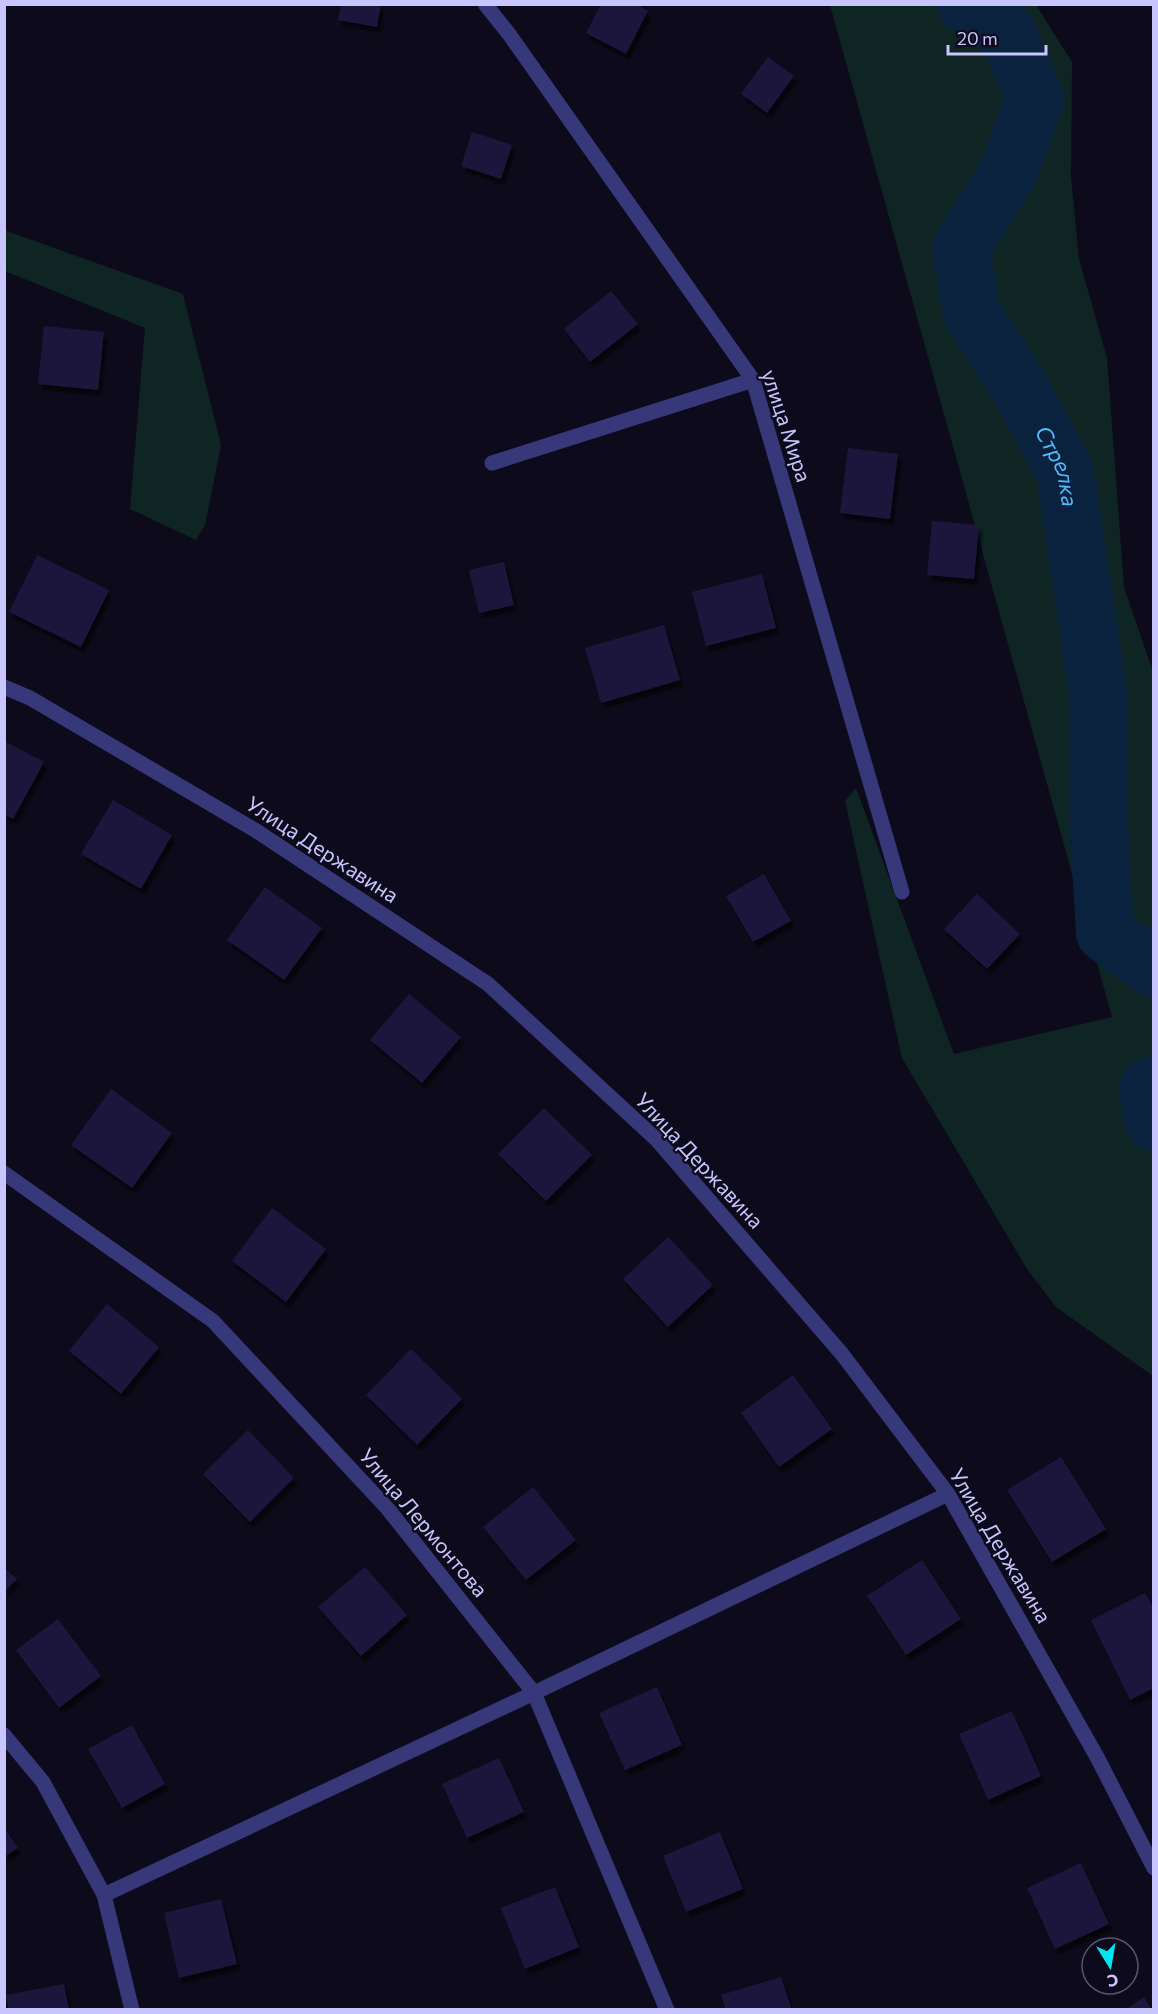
<svg xmlns="http://www.w3.org/2000/svg" width="1158" height="2014" viewBox="0 0 1158 2014" font-family="Commissioner,sans-serif">
  <defs>
    <filter id="shadow"><feDropShadow dx="3.5" dy="6" stdDeviation="1.5" flood-color="#0009"/></filter>
  </defs>
  <rect width="100%" height="100%" fill="#0d0b1b"/>
  <path fill="#0e2523" d="M830,5H1036L1072,62L1071,176L1079,259L1107,358L1124,587L1153,672V1376L1056,1307L1027,1269L902,1058L845,801L856,788L954,1054L1112,1017Z
    M4,230L183,294L221,445L205,525L196,540L130,509L145,328L5,271Z"/>
  <g fill="none" stroke-linecap="round" stroke-linejoin="round">
    <g stroke="#0b223f" stroke-width="58">
      <path id="s1" d="M966,4L1006,31L1035,98L1009,171L961,249L972,314L1017,383L1065,471L1099,699V831L1105,933L1154,969"/>
      <path d="M1154,1085L1148,1088L1154,1122"/>
    </g>
  </g>
  <path fill="#1c173c" filter="url(#shadow)" d="M341,4H381L377,27L338,20Z
    M601,4H636L648,11L626,54L586,33Z
    M768,57L794,76L767,113L741,94Z
    M472,132L512,145L501,179L461,166Z
    M611,291L638,324L590,362L564,329Z
    M44,326L104,332L98,390L38,384Z
    M848,448L898,454L890,519L840,513Z
    M932,521L979,525L974,579L927,575Z
    M37,555L109,590L81,647L9,612Z
    M504,562L514,605L479,613L469,570Z
    M762,574L776,628L706,646L692,592Z
    M664,625L680,680L601,703L585,648Z
    M4,741L44,762L13,819L4,814Z
    M113,800L172,835L141,889L81,854Z
    M764,874L791,921L753,942L726,896Z
    M265,887L322,928L284,980L227,940Z
    M977,894L1020,934L987,969L944,929Z
    M409,994L461,1037L422,1083L370,1040Z
    M111,1089L172,1133L132,1188L71,1145Z
    M544,1108L592,1155L546,1201L498,1154Z
    M272,1208L326,1249L286,1302L232,1261Z
    M668,1237L713,1285L668,1327L623,1279Z
    M107,1304L159,1347L121,1394L69,1351Z
    M411,1349L462,1399L417,1445L366,1395Z
    M793,1375L832,1429L779,1467L741,1413Z
    M248,1430L294,1478L250,1522L203,1474Z
    M1061,1457L1106,1529L1052,1562L1007,1490Z
    M533,1487L576,1540L526,1580L483,1527Z
    M922,1560L961,1619L906,1655L867,1596Z
    M365,1567L407,1615L361,1656L318,1607Z
    M4,1568L17,1579L4,1592Z
    M1145,1593L1154,1609V1688L1130,1700L1091,1620Z
    M58,1619L101,1676L59,1708L16,1650Z
    M657,1687L682,1745L625,1770L599,1713Z
    M1012,1711L1041,1776L988,1800L959,1734Z
    M132,1725L165,1784L122,1808L88,1749Z
    M499,1758L524,1812L467,1838L442,1784Z
    M4,1828L18,1848L4,1857Z
    M720,1832L743,1889L686,1912L663,1856Z
    M1081,1863L1109,1924L1055,1949L1027,1888Z
    M555,1887L579,1947L525,1969L501,1908Z
    M221,1899L237,1964L179,1978L164,1913Z
    M781,1977L792,2010H726L721,1995Z
    M64,1984L69,2010H9L6,1995Z
    M1144,1997L1152,2010H1125Z"/>
  <g fill="none" stroke-linecap="round" stroke-linejoin="round">
    <path stroke="#36387a" stroke-width="15" d="M485,4L509,34L753,380L902,892
      M492,463L753,380
      M4,687L30,698L255,830L488,984L657,1140L842,1354L948,1494L1097,1757L1154,1868
      M4,1173L213,1321L388,1509L534,1693L667,2010
      M4,1735L43,1782L104,1895L132,2010
      M104,1895L534,1693L948,1494"/>
  </g>
  <g text-anchor="middle" stroke-width="4.5" stroke-linejoin="round" paint-order="stroke">
    <g font-size="21" fill="#c8c5ff" stroke="#0d0b1b">
      <text transform="translate(786 426) rotate(72)" y="7">улица Мира</text>
      <text transform="translate(322 850) rotate(33)" y="7">Улица Державина</text>
      <text transform="translate(699 1161) rotate(47)" y="7">Улица Державина</text>
      <text transform="translate(423 1523) rotate(50)" y="7">Улица Лермонтова</text>
      <text transform="translate(1000 1546) rotate(59)" y="7">Улица Державина</text>
    </g>
    <g font-size="22" font-style="italic" fill="#54bafe" stroke="#0d0b1b">
      <text dy="8" stroke="none"><textPath href="#s1" startOffset="532">Стрелка</textPath></text>
    </g>
  </g>
  <rect width="1158" height="2014" fill="none" stroke="#c8c5ff" stroke-width="12"/>
  <g transform="translate(1110 1966) rotate(169)"><circle r="28" fill="#0d0b1b" stroke="#585576" stroke-width="1.5"/>
  <path d="M0-4.5L10 22L0 15L-10 22Z" fill="#01e6ef"/>
  <text y="-9" font-size="16" font-weight="bold" text-anchor="middle" fill="#c8c5ff">С</text>
  </g>
  <path d="M948 45v9h98v-9" fill="none" stroke="#c8c5ff" stroke-width="3"/>
  <text x="957" y="45" font-size="18" fill="#c8c5ff" stroke="#0d0b1b" stroke-width="4.5" paint-order="stroke">20 m</text>
</svg>
